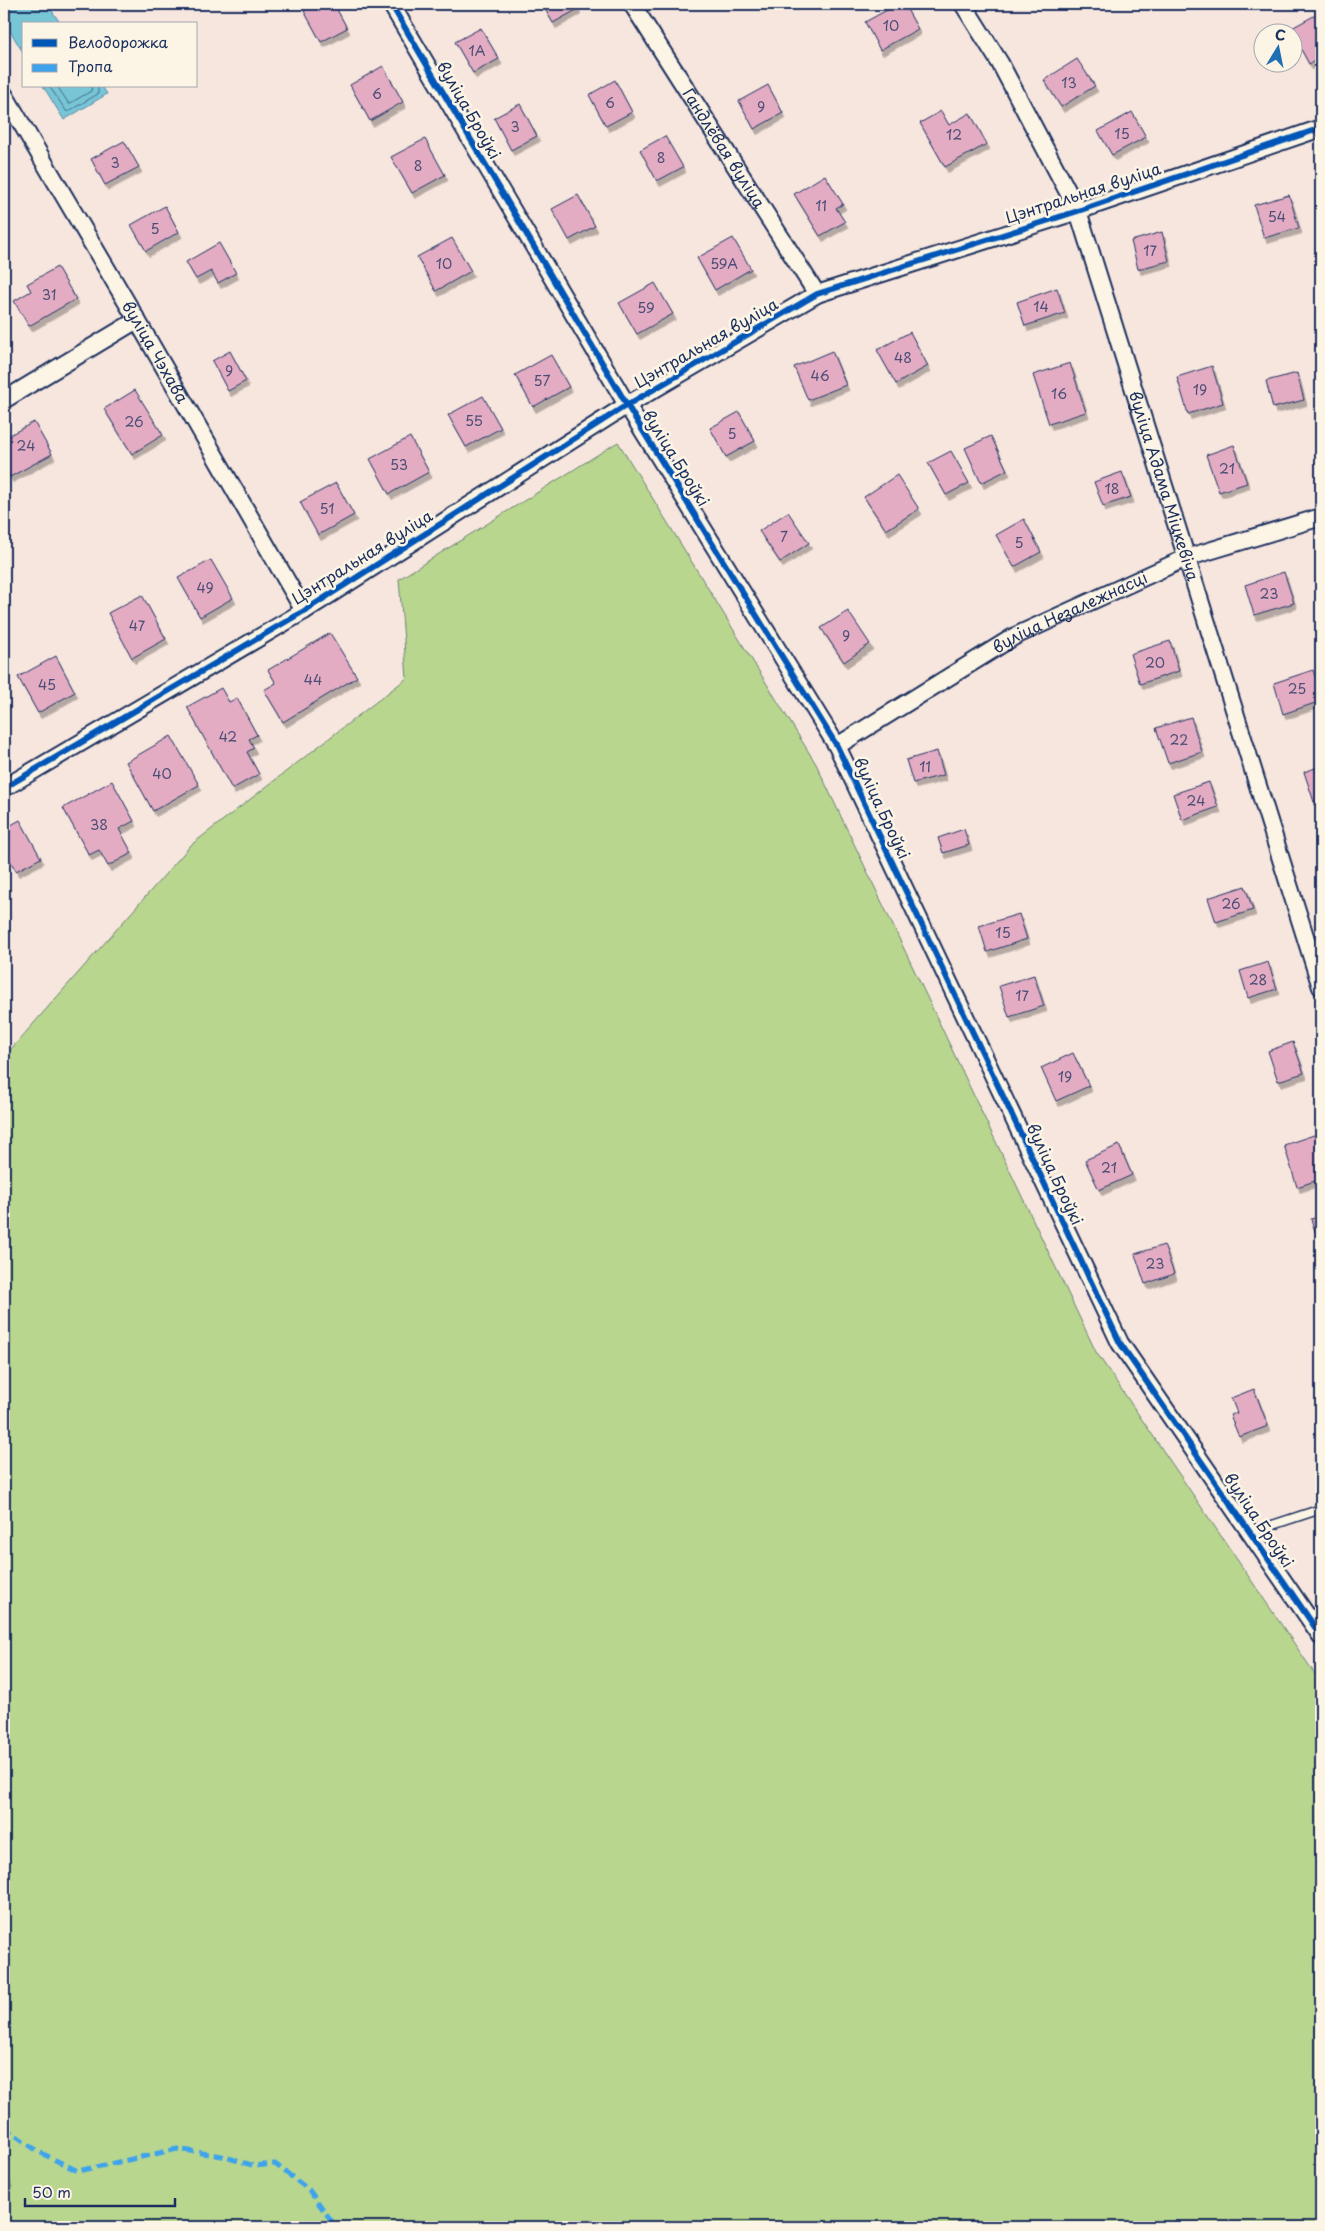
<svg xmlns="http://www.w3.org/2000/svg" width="1325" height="2231" viewBox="0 0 1325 2231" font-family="'Playpen Sans',sans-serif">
  <defs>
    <filter id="shadow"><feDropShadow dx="3" dy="5.5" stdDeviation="0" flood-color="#0004"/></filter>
  </defs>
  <rect width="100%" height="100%" fill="#f7e6de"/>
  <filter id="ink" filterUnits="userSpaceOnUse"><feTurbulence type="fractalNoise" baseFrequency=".02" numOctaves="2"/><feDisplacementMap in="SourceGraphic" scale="10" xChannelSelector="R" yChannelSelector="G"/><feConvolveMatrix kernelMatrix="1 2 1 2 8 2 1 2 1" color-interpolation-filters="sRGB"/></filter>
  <g filter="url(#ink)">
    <path fill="#b9d68e" stroke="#6a8276" d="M618,442L816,764L1096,1352L1321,1683V2227H4V2195L12,2187L4,2167V1057L191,845L407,678L399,579Z"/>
    <path fill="#78c5d6" stroke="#5389a6" d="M4,4H47L61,24H24V54L4,21Z
      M43,86H102L107,94L64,120Z"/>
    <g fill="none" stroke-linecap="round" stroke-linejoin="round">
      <path stroke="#406b8e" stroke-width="1" d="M49,86L67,112L98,94V86
        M57,86L69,104L91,91L92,86"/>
    </g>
    <path fill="#e3acc3" stroke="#1b2f5e" filter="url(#shadow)" d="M317,4H334L347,28L321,42L304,11Z
      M542,4H576L578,9L553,23Z
      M898,4H904L918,29L880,50L865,22Z
      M1321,12V58L1309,64L1290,29Z
      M481,28L499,59L473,73L455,42Z
      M1077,59L1095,86L1061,107L1044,80Z
      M383,66L403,102L370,121L350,85Z
      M615,80L632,112L606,126L589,95Z
      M768,85L783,113L754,129L739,101Z
      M520,104L537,136L511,150L494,118Z
      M941,111L949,125L970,113L987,144L945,167L920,123Z
      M1132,112L1146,137L1112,155L1098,131Z
      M665,136L683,167L657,181L640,150Z
      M425,139L445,175L412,193L391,157Z
      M124,141L139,167L105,185L91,159Z
      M825,175L843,204L836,208L845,222L820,236L794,194Z
      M578,195L595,226L569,240L552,209Z
      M1289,195L1299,228L1264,238L1254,205Z
      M165,206L179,232L146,251L131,225Z
      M1162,232L1169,261L1138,269L1131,241Z
      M452,238L471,271L436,291L417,257Z
      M733,238L751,269L715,290L697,258Z
      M219,243L236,273L218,283L211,271L196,279L186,262Z
      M57,267L76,299L29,326L14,301L31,291L27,284Z
      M655,283L673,314L637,334L619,303Z
      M1057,288L1065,313L1025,326L1017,302Z
      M910,332L928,366L896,384L877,350Z
      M230,351L246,381L228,391L212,361Z
      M832,351L846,385L808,400L794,367Z
      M551,355L569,387L533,407L515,375Z
      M1070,363L1086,412L1049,424L1033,375Z
      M1212,366L1223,403L1188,414L1177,377Z
      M1297,373L1304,400L1273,408L1266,381Z
      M135,390L163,435L132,454L104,409Z
      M483,396L501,428L466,447L448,415Z
      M739,412L755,441L726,457L710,428Z
      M34,422L52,454L10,477L4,465V438Z
      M991,436L1007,470L981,483L965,448Z
      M410,437L429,472L389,494L370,459Z
      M1234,445L1247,483L1219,492L1206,455Z
      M951,451L969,483L946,495L928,463Z
      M1122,472L1131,497L1103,506L1094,482Z
      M897,475L919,509L886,530L864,497Z
      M336,483L354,515L318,535L300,502Z
      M788,512L809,543L780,562L759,531Z
      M1024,519L1041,552L1014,567L996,535Z
      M211,560L233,598L200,617L178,578Z
      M1284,572L1294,603L1254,615L1245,585Z
      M142,595L166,639L132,658L108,613Z
      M848,611L870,644L844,662L821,628Z
      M330,633L357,677L283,722L264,690L276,683L268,670Z
      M1170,641L1179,671L1140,684L1130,654Z
      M56,656L75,692L38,713L18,677Z
      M1313,670L1321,694V701L1283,714L1274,683Z
      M221,688L229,702L237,698L257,735L249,739L254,748L247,752L259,774L232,789L187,707Z
      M1191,717L1202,752L1168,763L1156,728Z
      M171,736L199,785L153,811L126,762Z
      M937,751L944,775L913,783L906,760Z
      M1321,766V800L1314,802L1304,772Z
      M112,781L134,821L119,829L132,853L108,866L99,850L89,855L63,808Z
      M1209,782L1218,807L1182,820L1173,794Z
      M20,820L41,858L16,871L4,849V829Z
      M964,829L969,845L943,853L938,838Z
      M1245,886L1253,910L1216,922L1208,898Z
      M1019,914L1027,939L987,952L979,926Z
      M1268,962L1277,989L1248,998L1240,971Z
      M1034,975L1044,1006L1009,1017L999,986Z
      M1293,1042L1304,1073L1278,1081L1268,1051Z
      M1073,1053L1089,1086L1056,1101L1041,1068Z
      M1317,1134L1321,1149V1179L1297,1187L1284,1145Z
      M1119,1145L1132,1175L1099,1190L1085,1160Z
      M1321,1216V1250L1311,1219Z
      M1164,1245L1174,1274L1145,1284L1135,1254Z
      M1254,1389L1268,1426L1239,1437L1230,1415L1237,1413L1231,1398Z"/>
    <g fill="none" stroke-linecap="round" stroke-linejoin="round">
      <g stroke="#1b2f5e" stroke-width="11">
        <path id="lane" d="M1251,1532L1321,1509"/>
      </g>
      <g stroke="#1b2f5e" stroke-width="20">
        <g id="street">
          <path d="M391,4L627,405L837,746L1120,1343L1321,1636"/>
          <path id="s1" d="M632,4L817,294"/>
          <path id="s2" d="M963,4L1000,63L1078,211L1321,987"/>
          <path id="s3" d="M4,94L137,320L304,611"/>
          <path d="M4,400L137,320"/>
          <path id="s4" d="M837,746L1015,636L1186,558L1321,517"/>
          <path d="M4,788L304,611L627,405L817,294L1078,211L1321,128"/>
        </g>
      </g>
      <use href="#lane" stroke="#fcf5e5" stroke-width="8"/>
      <use href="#street" stroke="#fcf5e5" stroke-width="16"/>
      <path stroke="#3da3ed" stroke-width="5" stroke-dasharray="10 5" stroke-linecap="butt" d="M4,2127L39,2152L78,2171L177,2149L222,2156L255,2166L275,2164L309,2190L336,2227"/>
      <g stroke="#fcf5e5" stroke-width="9">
        <path id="cycleway" d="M391,4L627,405L837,746L1120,1343L1321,1636
          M4,788L304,611L627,405L817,294L1078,211L1321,128"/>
      </g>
      <use href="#cycleway" stroke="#0057b8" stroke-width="6"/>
    </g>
  </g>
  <g text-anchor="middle" stroke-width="5" stroke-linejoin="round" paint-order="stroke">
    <g font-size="14" fill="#4d4e77">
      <text x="891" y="31">10</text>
      <text x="477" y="56">1А</text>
      <text x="1069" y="88">13</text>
      <text x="377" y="99">6</text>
      <text x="610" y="108">6</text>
      <text x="761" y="112">9</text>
      <text x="515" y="132">3</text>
      <text x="1122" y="139">15</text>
      <text x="954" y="140">12</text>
      <text x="661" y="163">8</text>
      <text x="115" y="168">3</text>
      <text x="418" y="171">8</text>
      <text x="821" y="211">11</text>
      <text x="1277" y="222">54</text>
      <text x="155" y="234">5</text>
      <text x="1150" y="256">17</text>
      <text x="444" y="269">10</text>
      <text x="724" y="269">59А</text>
      <text x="49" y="300">31</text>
      <text x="1041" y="312">14</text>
      <text x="646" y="313">59</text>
      <text x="903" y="363">48</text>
      <text x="229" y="376">9</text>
      <text x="820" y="381">46</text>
      <text x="542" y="386">57</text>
      <text x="1200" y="395">19</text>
      <text x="1059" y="399">16</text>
      <text x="474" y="426">55</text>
      <text x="134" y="427">26</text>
      <text x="732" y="439">5</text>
      <text x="26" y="451">24</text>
      <text x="399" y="470">53</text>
      <text x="1227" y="474">21</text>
      <text x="1112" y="494">18</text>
      <text x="327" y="514">51</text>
      <text x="784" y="542">7</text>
      <text x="1019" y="548">5</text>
      <text x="205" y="593">49</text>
      <text x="1269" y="599">23</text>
      <text x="137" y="631">47</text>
      <text x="846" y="641">9</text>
      <text x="1155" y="668">20</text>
      <text x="313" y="685">44</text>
      <text x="47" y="690">45</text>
      <text x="1297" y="694">25</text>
      <text x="228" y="742">42</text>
      <text x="1179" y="745">22</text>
      <text x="925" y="772">11</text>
      <text x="162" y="779">40</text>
      <text x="1196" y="806">24</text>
      <text x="99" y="830">38</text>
      <text x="1231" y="909">26</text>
      <text x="1003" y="938">15</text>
      <text x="1258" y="985">28</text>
      <text x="1022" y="1001">17</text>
      <text x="1065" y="1082">19</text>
      <text x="1109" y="1173">21</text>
      <text x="1155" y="1269">23</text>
    </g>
    <g font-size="16" fill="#1b2f5e" stroke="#fcf5e5">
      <text transform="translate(469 110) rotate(60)" y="6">вуліца Броўкі</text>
      <text dy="6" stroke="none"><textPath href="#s1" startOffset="171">Гандлёвая вуліца</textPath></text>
      <text transform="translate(1083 193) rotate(-18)" y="6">Цэнтральная вуліца</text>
      <text transform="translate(706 343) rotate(-30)" y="6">Цэнтральная вуліца</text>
      <text dy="6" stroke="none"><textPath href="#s3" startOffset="299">вуліца Чэхава</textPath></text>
      <text transform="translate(676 458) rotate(58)" y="6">вуліца Броўкі</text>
      <text dy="6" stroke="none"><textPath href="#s2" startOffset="525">вуліца Адама Міцкевіча</textPath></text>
      <text transform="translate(362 557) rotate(-32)" y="6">Цэнтральная вуліца</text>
      <text dy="6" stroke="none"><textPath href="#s4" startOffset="269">вуліца Незалежнасці</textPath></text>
      <text transform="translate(882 808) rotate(65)" y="6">вуліца Броўкі</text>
      <text transform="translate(1055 1174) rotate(65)" y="6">вуліца Броўкі</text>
      <text transform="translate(1259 1520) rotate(56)" y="6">вуліца Броўкі</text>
    </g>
  </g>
  <rect width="1325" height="2231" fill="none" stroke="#fcf5e5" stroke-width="20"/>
  <rect x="10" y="10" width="1305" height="2211" fill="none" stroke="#1b2f5e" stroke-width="2" filter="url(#ink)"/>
  <rect x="22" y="22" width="175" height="65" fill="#fcf5e5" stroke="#a2a6af"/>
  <rect x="32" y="39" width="25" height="8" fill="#0057b8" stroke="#a2a6af"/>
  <text x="68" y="48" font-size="15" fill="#1b2f5e">Велодорожка</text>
  <rect x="32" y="64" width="25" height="8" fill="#3da3ed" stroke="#a2a6af"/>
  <text x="68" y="72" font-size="15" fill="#1b2f5e">Тропа</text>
  <g transform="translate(1278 48) rotate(10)"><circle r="24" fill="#fcf5e5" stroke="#a2a6af"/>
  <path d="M0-4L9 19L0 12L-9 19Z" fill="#1f6fb2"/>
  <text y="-8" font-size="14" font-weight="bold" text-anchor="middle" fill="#1b2f5e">С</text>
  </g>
  <path d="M25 2198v8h150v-8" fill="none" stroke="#1b2f5e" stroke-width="2.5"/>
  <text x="32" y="2198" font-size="15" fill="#1b2f5e" stroke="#fcf5e5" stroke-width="4" paint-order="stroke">50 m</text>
</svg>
